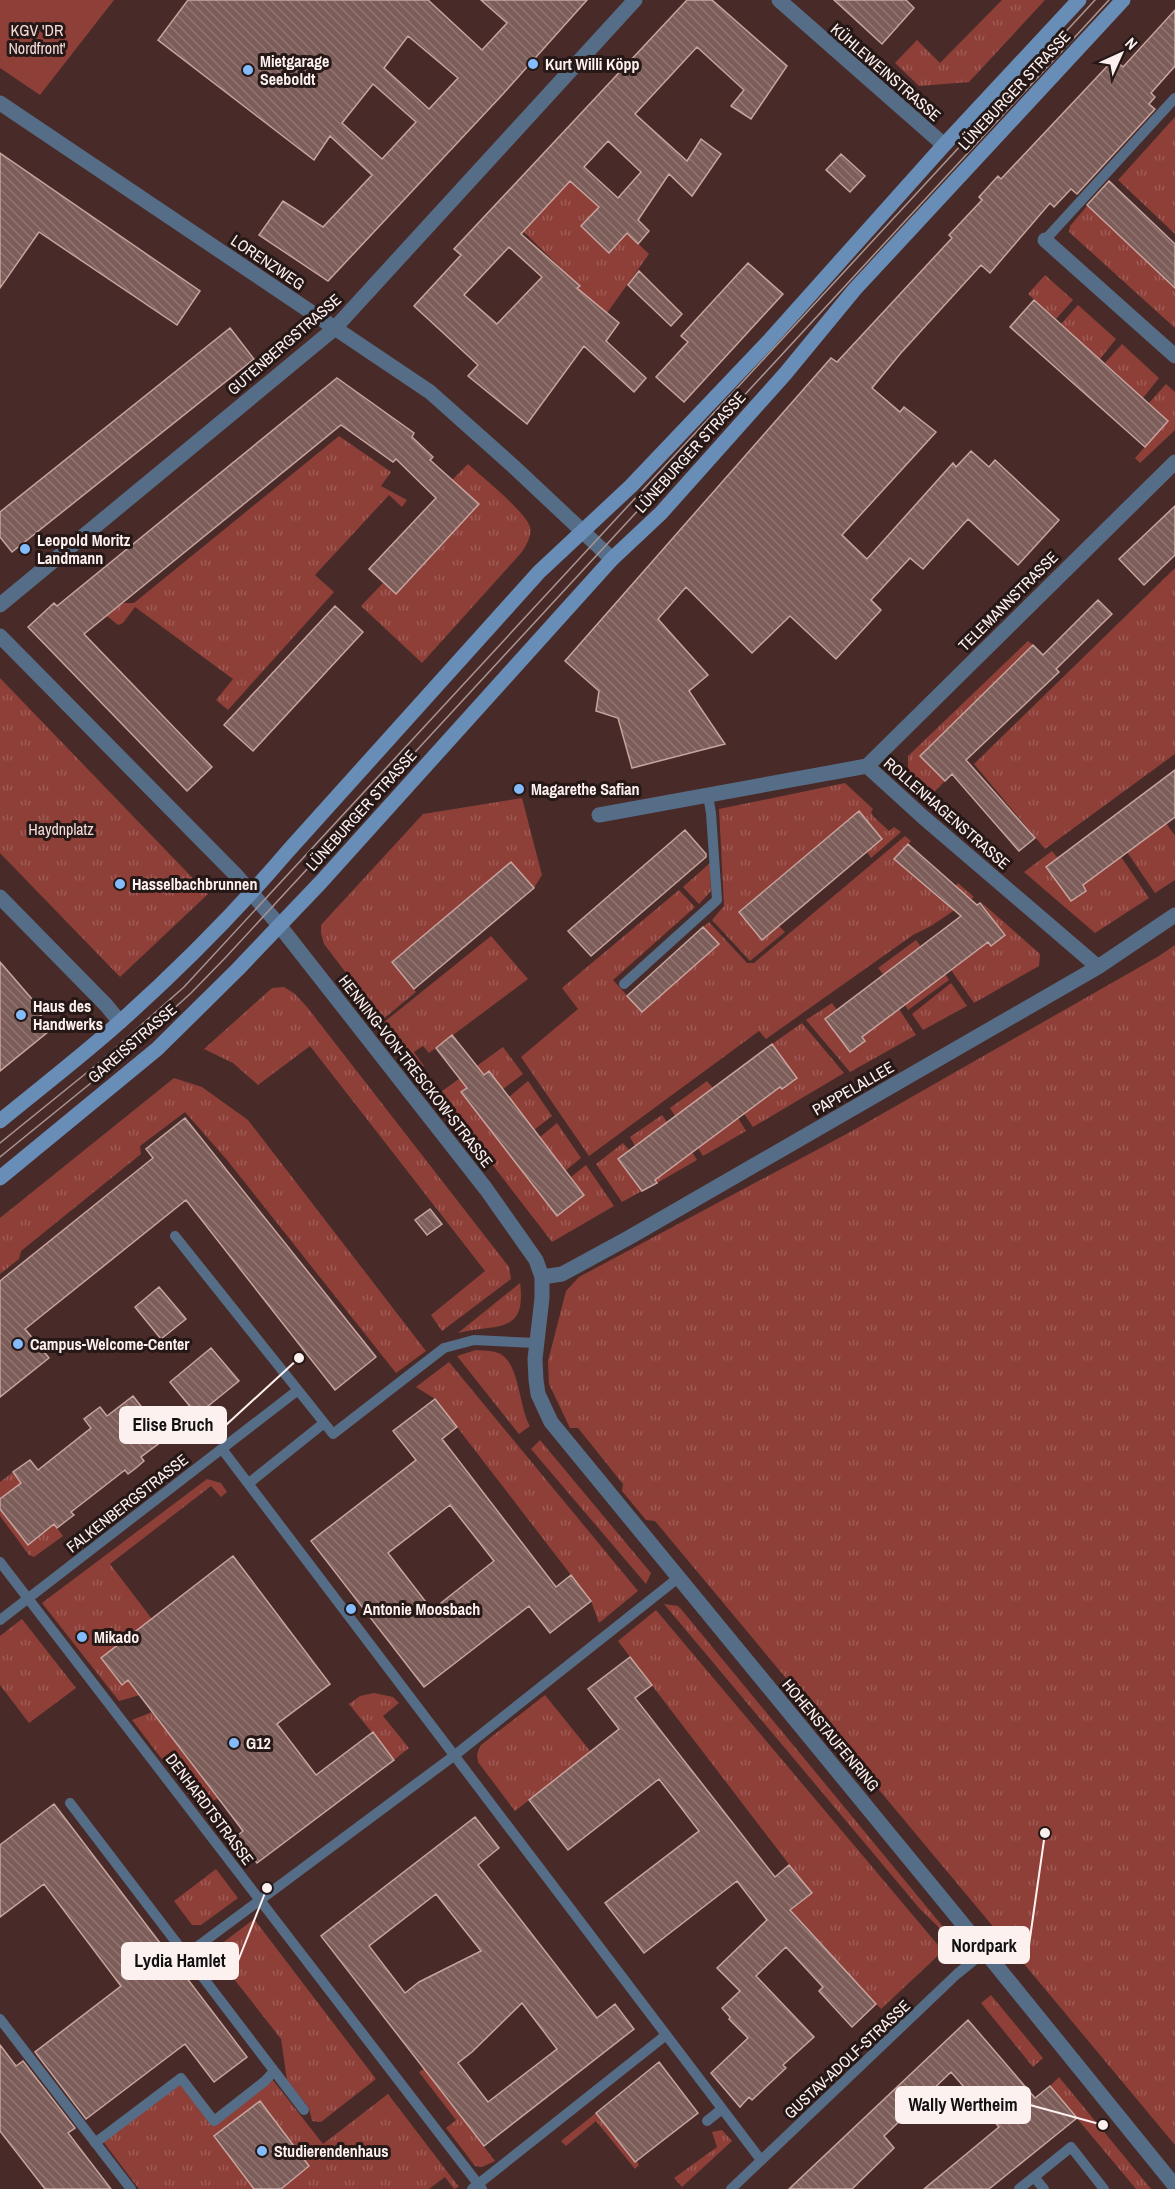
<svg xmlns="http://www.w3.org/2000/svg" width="1175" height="2189" viewBox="0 0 1175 2189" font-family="'Archivo Narrow',sans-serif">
  <defs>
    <pattern id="grass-tufts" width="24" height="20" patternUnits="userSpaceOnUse" patternTransform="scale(1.5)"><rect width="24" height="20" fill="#8e3f38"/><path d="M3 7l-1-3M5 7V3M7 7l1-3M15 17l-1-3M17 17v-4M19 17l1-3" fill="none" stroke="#9f5b55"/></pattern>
    <pattern id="building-back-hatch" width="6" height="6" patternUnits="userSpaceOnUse" patternTransform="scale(1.5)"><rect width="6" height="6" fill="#7d5d59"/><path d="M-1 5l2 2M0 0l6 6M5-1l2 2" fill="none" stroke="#907571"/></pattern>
  </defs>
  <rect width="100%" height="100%" fill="#482b28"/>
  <path fill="url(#grass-tufts)" d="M1002,0H1045L969,82L919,86L895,63L917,40L940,63Z
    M1175,117V234L1118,180Z
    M1109,180L1115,186L1093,210L1175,288V328L1069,232L1070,226Z
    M570,181L599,207L581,227L609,252L627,233L649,254L607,313L510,360L579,286L524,232Z
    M1045,275L1073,300L1056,319L1028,294Z
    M1078,305L1116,339L1100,359L1061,324Z
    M1122,344L1159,378L1143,398L1105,363Z
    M1166,384L1175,392V430L1140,463L1135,458L1168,421L1149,403Z
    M339,436L391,472L381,486L407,500L402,507L389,495L315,575L334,592L228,710L216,700L233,679L135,607L123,623L118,625L107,616L123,603H134Z
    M468,464C481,476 526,512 530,527C532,536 526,546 521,553L422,663L361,606L383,583L396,594L478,504L452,480Z
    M1175,568V754L1045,849L974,764Z
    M1028,641L1033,645L945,781L933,793L908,772V756Z
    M0,678L208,894L120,977L0,853Z
    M845,783L873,809L871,812L873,816L889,831L894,827L901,832L871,858L867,852L882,838L859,811L739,912L762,940L779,926L785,932L750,961L712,920L724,906L719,809Z
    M522,798L542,875L534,888L511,862L392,962L416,992L382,1020L324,944L321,933V925L423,814Z
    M1166,823L1175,836V880L1155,893L1127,852Z
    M905,836L911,841L895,859L943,900L958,883L974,897L931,926L913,935L766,1039L759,1031L589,1156L521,1057L578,1009L562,988L679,890L695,907L613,980L642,1012L718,944L703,927L709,922L747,963H754Z
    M1052,851L1058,858L1046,867L1071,901L1086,891L1083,885L1121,857L1149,898L1095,933L1024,872Z
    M710,863L711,891L699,904L683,887Z
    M981,902L1040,954L1039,966L974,1003L951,970L988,942L991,946L1005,935Z
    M491,936L528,979L429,1053L423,1046L414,1052L424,1066L420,1069L383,1023Z
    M916,940L921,947L884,975L878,968Z
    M1175,945V2145L655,1521L646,1520L622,1491L623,1484L578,1428H570L549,1384L548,1361L566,1291L579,1277L852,1131L1159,956Z
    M945,974L949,980L908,1010L905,1005Z
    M951,983L967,1006L923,1030L912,1014Z
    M284,987L295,994L307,1007L509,1267L511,1279L442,1331L431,1315L485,1271L310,1046L258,1085L233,1063L204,1049L272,988Z
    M832,1003L837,1010L825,1019L850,1052L864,1041L862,1037L899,1009L916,1035L850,1072L806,1020Z
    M802,1023L844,1073L753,1127L744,1114L780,1087L783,1089L797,1078L772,1044Z
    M503,1047L523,1074L503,1089L462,1093L557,1216L584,1195L571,1177L586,1165L614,1206L552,1242L438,1094Z
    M174,1078L202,1087L248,1120L426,1351L396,1373L227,1160L185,1112L140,1146L141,1154L21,1251L19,1259L0,1274V1218Z
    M528,1081L552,1116L534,1130L509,1097Z
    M707,1081L713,1088L675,1116L670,1108Z
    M662,1115L667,1122L635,1146L630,1137Z
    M738,1118L746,1131L703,1156L698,1148Z
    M557,1123L581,1158L565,1171L540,1137Z
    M623,1143L629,1150L618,1159L642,1191L622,1202L596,1164Z
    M692,1152L697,1160L657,1183L655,1180Z
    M520,1283C527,1336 495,1323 458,1333Z
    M476,1350C482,1351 489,1350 495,1352C520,1357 518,1406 530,1426L519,1434L457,1356Z
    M449,1362L638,1591L599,1623L591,1601L457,1427L435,1399L416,1387Z
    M540,1440L651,1573L646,1584L531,1449Z
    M13,1472L21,1483L0,1499V1482Z
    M207,1479L221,1483L227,1492L221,1497L211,1486L110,1564L152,1619L101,1658L122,1685L128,1680L140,1695L119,1701L42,1603Z
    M0,1509L28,1544L54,1524L63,1536L34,1557L29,1555L0,1516Z
    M664,1604L678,1606L681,1609L963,1951L920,1909Z
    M656,1610L943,1951L881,2009L791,1910L811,1893L618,1641Z
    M22,1619L76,1688L29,1723L0,1685V1636Z
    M374,1693L393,1697L399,1703L383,1716L409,1748L394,1760L349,1704L360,1696Z
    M545,1695L591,1752L515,1811L478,1762L477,1754L481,1745Z
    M152,1712L218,1799L197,1805L132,1720Z
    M216,1869L238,1898L201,1925H192L174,1901Z
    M254,1919L376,2079L321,2122L312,2121L309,2108L287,2080L281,2039L212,1951Z
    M991,1995L1043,2058L1033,2067L981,2003Z
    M424,2069L495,2161L482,2167L475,2166L446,2128L456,2120L419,2072Z
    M1059,2077L1151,2189H1136L1050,2086Z
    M272,2079L323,2144L388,2094L459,2187L454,2189L445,2177L429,2189H139L102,2140L180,2080L215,2123Z
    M597,2112L637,2161L639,2165L635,2169L596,2121L566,2146L561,2141Z
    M722,2130L732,2141L682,2187L674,2178L717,2147L712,2132Z"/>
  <path fill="#8e3f38" d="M0,0H114L40,95L0,68Z"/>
  <path fill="url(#building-back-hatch)" stroke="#c8a49f" stroke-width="1.5" fill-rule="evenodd" d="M188,0H428L482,50L507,23L481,0H587L503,94L328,281L259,235L283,201L323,227L372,175L330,136L314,160L158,40ZM408,36L458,78L429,109L384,68ZM373,84L416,122L382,159L342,123Z
    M687,0H712L787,66L751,119L731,106L744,90L697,47L635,114L687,161L701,139L721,154L692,196L669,174L638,220L649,231L638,244L627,233L609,253L581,226L599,207L570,181L521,234L580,286L577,288L619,323L606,341L646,378L634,392L584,346L527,424L468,376L478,365L414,306L461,255L454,249ZM608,141L641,172L618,198L584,167ZM509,247L542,277L497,324L464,295Z
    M834,0H906L914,8L882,44Z
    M1175,10V66L1151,93L1155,97L1149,104L1155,109L1077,194L1071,189L1054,207L1050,203L990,273L981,265L900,354L872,388L900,412L904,407L936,432L842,535L867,559L953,463L956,467L971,451L989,467L995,460L1059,520L1018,565L968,519L923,569L910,558L871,600L881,610L836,659L790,616L752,653L686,587L658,619L708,675L689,691L725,744L632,768L618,718L596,711L599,691L565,661L831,358L837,362L952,238L949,235L982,200L979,197L998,176L1001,179L1114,59L1123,67Z
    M0,153L200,291L177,325L39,232L0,288Z
    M841,154L865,176L850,192L826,170Z
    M1109,181L1175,244V288L1087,205Z
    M748,263L783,294L684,402L656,377L688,342L681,336Z
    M639,271L682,314L671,326L628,285Z
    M1034,300L1168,421L1145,447L1010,327Z
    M230,328L254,359L12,552L0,537V512Z
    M337,378L414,433L412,437L433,457L430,460L479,504L396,594L369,569L436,498L396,459L393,462L341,425L84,634L212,767L187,791L28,627L54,603L57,606Z
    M1175,506V555L1144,585L1119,559Z
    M1098,600L1112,614L1056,669L1059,672L966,760L1035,838L1019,851L952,774L945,781L920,756L1033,645L1043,655Z
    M335,606L363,632L253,751L224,725Z
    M1175,770V817L1083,885L1086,891L1071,901L1046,867Z
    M859,811L882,839L762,940L739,912Z
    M685,830L706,854V857L591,956L568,931Z
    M908,844L977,905L980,903L1005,935L991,946L988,942L951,970L862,1037L865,1041L850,1052L825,1019L961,916L894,859Z
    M511,862L534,888L414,989L392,962Z
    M703,927L719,944L642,1012L627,996Z
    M0,962L44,1013L39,1017L49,1031L0,1071Z
    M452,1035L484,1075L489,1071L584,1195L557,1216L461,1092L467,1088L436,1048Z
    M772,1044L797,1078L782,1089L780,1087L655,1180L657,1183L642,1191L618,1159Z
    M185,1118L376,1357L335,1390L186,1200L25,1329L49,1358L0,1397V1281L153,1158L146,1149Z
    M430,1209L442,1224L427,1235L415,1220Z
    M159,1287L186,1319L161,1339L135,1307Z
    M211,1348L239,1381L197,1415L170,1382Z
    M133,1396L166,1438L141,1457L144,1461L136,1468L128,1474L125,1470L71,1512L74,1515L66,1521L57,1528L54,1524L28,1545L0,1509V1499L21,1483L13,1472L30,1460L38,1470L91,1428L84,1419L100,1407L107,1416Z
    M435,1399L457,1427L442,1439L556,1587L571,1575L591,1601L550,1633L529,1606L424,1687L311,1541L416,1460L393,1431ZM450,1505L494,1561L432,1610L388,1553Z
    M233,1556L330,1684L277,1724L316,1775L373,1732L394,1760L257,1863L237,1836L243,1831L225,1807L128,1680L122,1685L101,1658Z
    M630,1657L652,1685L635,1698L775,1877L789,1865L812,1893L790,1910L876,2004L852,2027L819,1991L823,1987L786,1947L756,1976L814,2037L783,2065L786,2068L752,2100L749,2097L740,2107L711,2073L748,2038L729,2019L730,2017L722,2008L740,1991L717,1968L767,1920L737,1881L644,1953L605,1903L699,1831L659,1779L568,1850L529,1800L619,1729L588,1689Z
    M54,1804L247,2057L214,2082L185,2044L86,2119L35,2052L121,1986L44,1884L0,1917V1845Z
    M475,1817L499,1848L478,1865L597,2018L615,2004L634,2029L484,2146L321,1936ZM436,1894L481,1951L419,1982L405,1993L369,1946ZM522,2003L557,2049L488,2102L458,2063L472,2052Z
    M968,2020L1035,2098L1050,2086L1077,2118L989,2189H924L999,2127L951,2072L884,2136L894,2148L852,2189H789Z
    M0,2045L16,2066L23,2061L75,2128L68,2133L111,2189H45L0,2131Z
    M659,2062L698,2113L635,2162L596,2113Z
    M260,2101L309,2166L281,2189H254L214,2136Z"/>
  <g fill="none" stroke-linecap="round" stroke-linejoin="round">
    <path stroke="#566d87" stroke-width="10" d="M1045,240L1175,98
      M624,984L717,900L711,813L708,796
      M175,1236L333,1434L444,1348L474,1340L536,1343
      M222,1449L761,2160
      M249,1483L324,1423
      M0,1562L482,2189
      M0,1620L298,1390
      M70,1803L304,2110
      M186,1955L455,1755L678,1578
      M0,2019L131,2189
      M707,2121L722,2109
      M95,2143L181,2078L214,2121L265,2081L274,2071
      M472,2189L666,2035
      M731,2189L957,1974L984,1952
      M1019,2189L1034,2177
      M1044,2189L1034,2177L1071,2147L1104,2189"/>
    <path stroke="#566d87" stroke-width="15" d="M779,0L944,145
      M0,103L430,392L513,466L612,559
      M1045,240L1175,356
      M0,605L334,329L635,0
      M0,636L235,874L279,925L486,1189L517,1233L536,1260L542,1277V1298L535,1359L536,1380L538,1394L551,1422L953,1912L1175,2186
      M867,766L1175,462
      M867,766L923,817L1098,967
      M599,815L867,766
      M0,897L106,1005L120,1022
      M542,1277L562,1274L630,1237L1098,967L1175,915"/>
    <path stroke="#688db6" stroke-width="15" d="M0,1121C40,1088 82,1056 121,1021C180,968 236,912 288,851L539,572L631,486L768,342L944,145L1079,0
      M0,1178L157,1049L238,969L321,882L612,559L661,513L785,374L855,289L1123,0"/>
    <path stroke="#a89592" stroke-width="1.5" d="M0,1143L95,1066L184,987L1095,0
      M0,1157L102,1074L191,993L226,957L1109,0"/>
  </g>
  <g fill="#84bcfb" stroke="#251816" stroke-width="2">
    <circle cx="533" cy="64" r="6"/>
    <circle cx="248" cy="70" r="6"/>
    <circle cx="25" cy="549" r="6"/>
    <circle cx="519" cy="789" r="6"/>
    <circle cx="120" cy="884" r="6"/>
    <circle cx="21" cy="1015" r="6"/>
    <circle cx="18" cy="1344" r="6"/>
    <circle cx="351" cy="1609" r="6"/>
    <circle cx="82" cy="1637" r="6"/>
    <circle cx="234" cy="1743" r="6"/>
    <circle cx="262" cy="2151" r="6"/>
  </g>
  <g text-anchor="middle" stroke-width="6" stroke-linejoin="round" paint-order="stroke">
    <g font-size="16" fill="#f5dcd9" stroke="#251816">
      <text x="37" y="36">KGV 'DR<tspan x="37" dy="18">Nordfront'</tspan></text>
      <text x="61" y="835">Haydnplatz</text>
    </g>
    <g font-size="16" font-weight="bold" fill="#fcf1ef" stroke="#251816" text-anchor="start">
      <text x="260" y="67">Mietgarage<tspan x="260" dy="18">Seeboldt</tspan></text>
      <text x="545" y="70">Kurt Willi Köpp</text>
      <text x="37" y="546">Leopold Moritz<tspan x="37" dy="18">Landmann</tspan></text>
      <text x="531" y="795">Magarethe Safian</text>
      <text x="132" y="890">Hasselbachbrunnen</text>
      <text x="33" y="1012">Haus des<tspan x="33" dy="18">Handwerks</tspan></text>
      <text x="30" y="1350">Campus-Welcome-Center</text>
      <text x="363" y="1615">Antonie Moosbach</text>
      <text x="94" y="1643">Mikado</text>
      <text x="246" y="1749">G12</text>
      <text x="274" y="2157">Studierendenhaus</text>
    </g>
    <g font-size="16" fill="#fcf1ef" stroke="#251816">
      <text transform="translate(886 72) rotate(41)" y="6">KÜHLEWEINSTRASSE</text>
      <text transform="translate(1014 90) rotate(-47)" y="6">LÜNEBURGER STRASSE</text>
      <text transform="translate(268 262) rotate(34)" y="6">LORENZWEG</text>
      <text transform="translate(284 344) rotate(-41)" y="6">GUTENBERGSTRASSE</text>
      <text transform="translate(690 452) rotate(-48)" y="6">LÜNEBURGER STRASSE</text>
      <text transform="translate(1008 601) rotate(-45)" y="6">TELEMANNSTRASSE</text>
      <text transform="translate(361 810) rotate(-48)" y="6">LÜNEBURGER STRASSE</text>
      <text transform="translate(947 813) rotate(41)" y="6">ROLLENHAGENSTRASSE</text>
      <text transform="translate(132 1043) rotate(-41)" y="6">GAREISSTRASSE</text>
      <text transform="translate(416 1071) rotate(52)" y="6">HENNING-VON-TRESCKOW-STRASSE</text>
      <text transform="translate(853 1088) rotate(-30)" y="6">PAPPELALLEE</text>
      <text transform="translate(127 1503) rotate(-38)" y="6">FALKENBERGSTRASSE</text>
      <text transform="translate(831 1735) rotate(50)" y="6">HOHENSTAUFENRING</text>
      <text transform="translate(210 1809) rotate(53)" y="6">DENHARDTSTRASSE</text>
      <text transform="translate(847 2059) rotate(-43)" y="6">GUSTAV-ADOLF-STRASSE</text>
    </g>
  </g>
  <path fill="none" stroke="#fcf1ef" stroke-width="2" d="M299 1358L226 1425M1045 1833L1029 1945M267 1888L238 1961M1103 2125L1030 2105"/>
  <g fill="#fcf1ef" stroke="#251816" stroke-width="2">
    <circle cx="299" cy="1358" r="6"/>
    <circle cx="1045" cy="1833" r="6"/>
    <circle cx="267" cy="1888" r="6"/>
    <circle cx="1103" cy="2125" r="6"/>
  </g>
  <g fill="#fcf1ef" stroke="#fcf1ef" stroke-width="2">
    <rect x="120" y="1407" width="106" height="36" rx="6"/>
    <rect x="939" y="1927" width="90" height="36" rx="6"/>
    <rect x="122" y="1943" width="116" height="36" rx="6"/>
    <rect x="896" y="2087" width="134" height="36" rx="6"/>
  </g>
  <g font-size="18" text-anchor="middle" font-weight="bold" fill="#111">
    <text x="173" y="1431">Elise Bruch</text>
    <text x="984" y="1952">Nordpark</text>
    <text x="180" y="1967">Lydia Hamlet</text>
    <text x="963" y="2111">Wally Wertheim</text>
  </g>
  <g transform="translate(1121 54) rotate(45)" stroke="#251816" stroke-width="4.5" paint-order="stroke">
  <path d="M0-4.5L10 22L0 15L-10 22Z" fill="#fcf1ef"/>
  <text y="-9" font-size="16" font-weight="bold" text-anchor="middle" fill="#fcf1ef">N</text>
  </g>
</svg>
